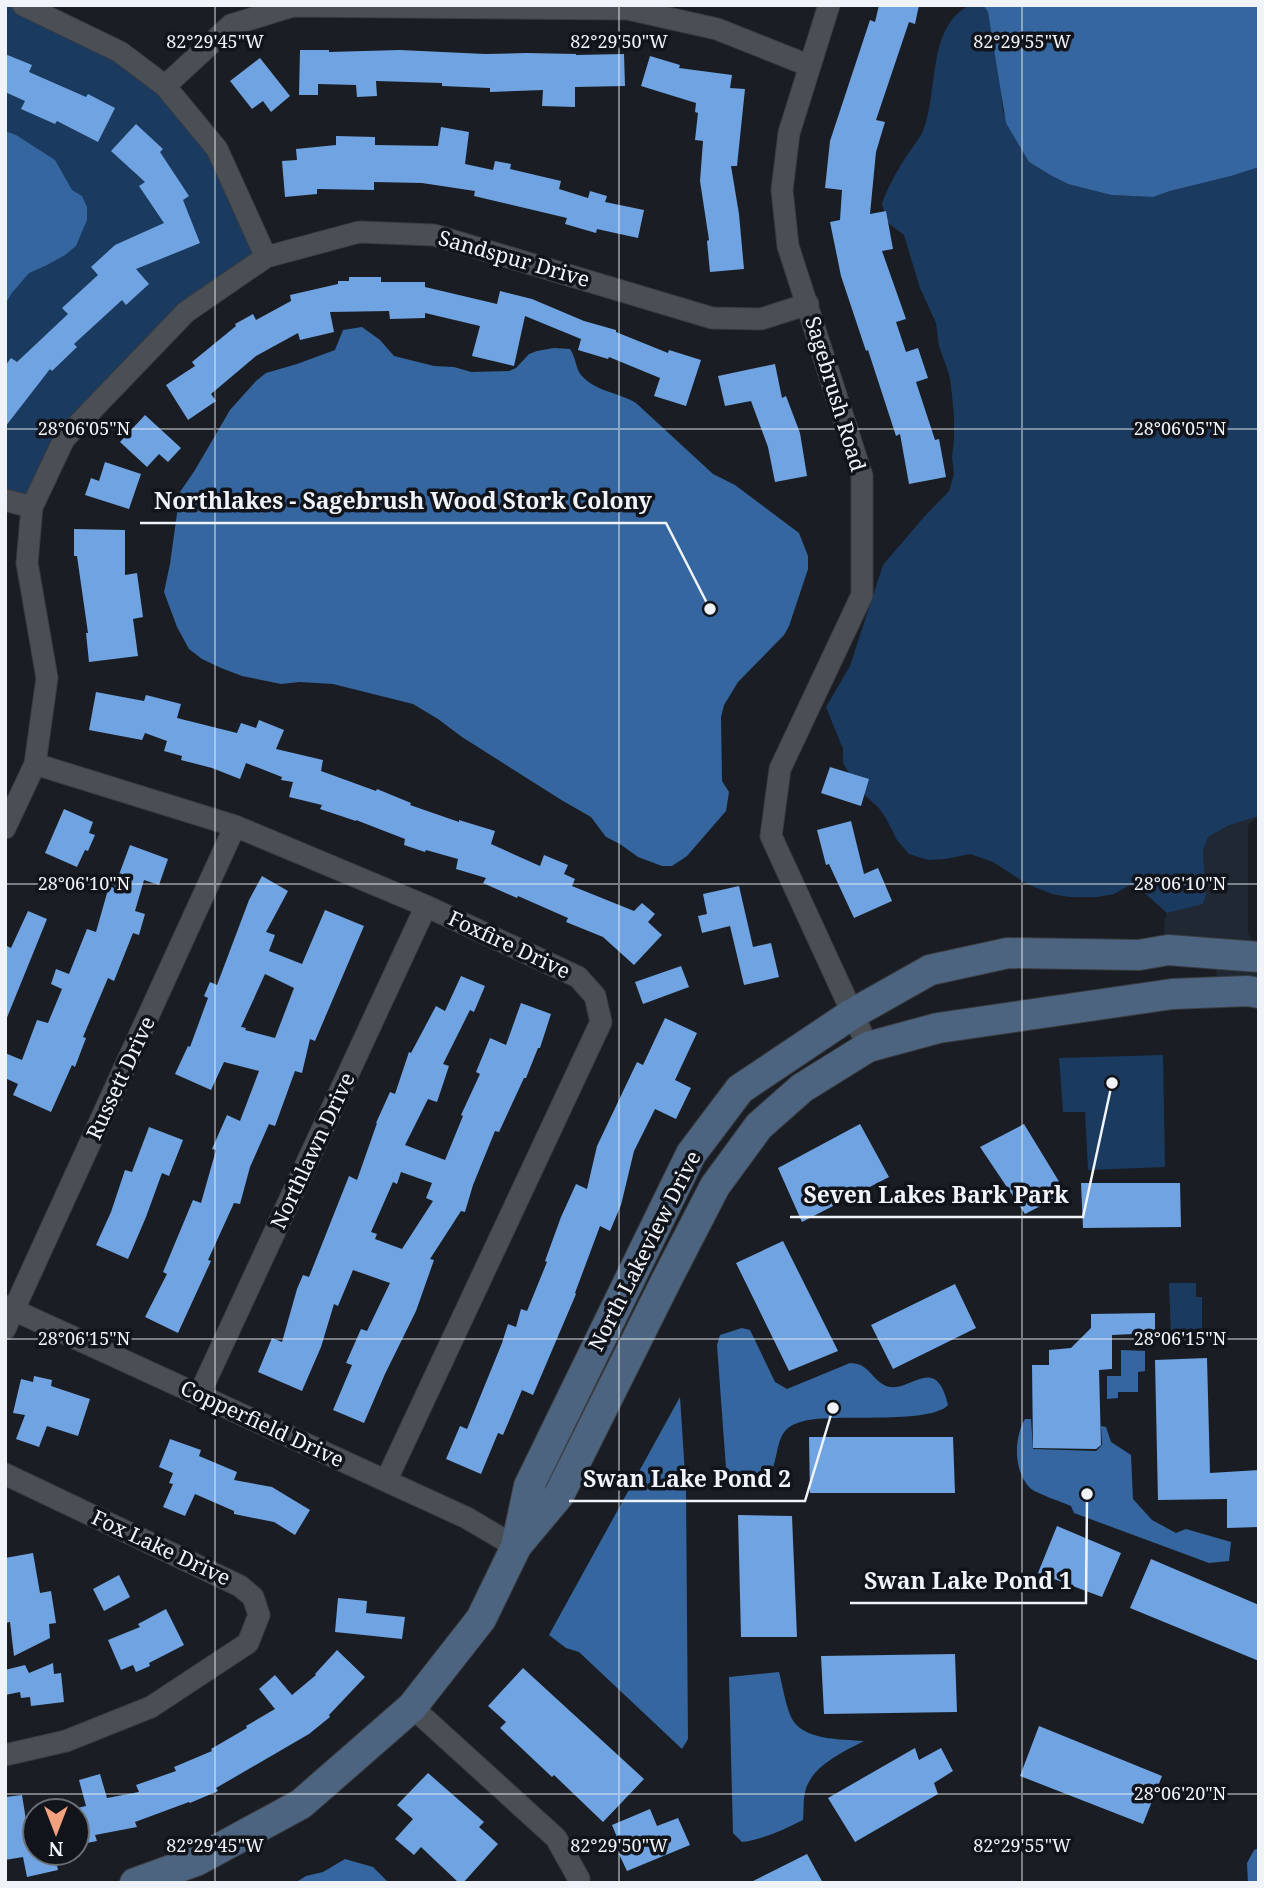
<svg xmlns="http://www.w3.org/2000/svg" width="1264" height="1888" viewBox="0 0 1264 1888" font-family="'Noto Serif',serif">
  <rect width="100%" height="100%" fill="#1a1e24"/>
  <path fill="#202833" d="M1259,816L1249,824L1248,829V932L1251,939L1259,942V945L1165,938L1164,921L1167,913L1203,904L1206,895L1203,851L1208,837L1230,825Z
    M1259,828V932H1257V829Z
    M1215,965L1259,968V981L1233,980L1217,976Z"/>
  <path fill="#1b3a5f" d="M5,5H23L120,52L217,149L266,257L186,312L64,439L32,507L5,500Z
    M970,5H983L988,12L1000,78L1003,112L1029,162L1052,176L1068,184L1111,195L1153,197L1170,191L1231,176L1259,167V816L1230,825L1208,837L1203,851L1206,895L1203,904L1167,913L1139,888L1130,885L1114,894L1097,897H1069L1052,894L1027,884L993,862L970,854L945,859L928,860L909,854L897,840L886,818L878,807L860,791L843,763V749L826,707L850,666L883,565L924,517L949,491L954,474L952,457L954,441V415L951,386L949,374L939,346L936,323L920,288L904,235L887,222L882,203C889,185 899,167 910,151C914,145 919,139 922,133C940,93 925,28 970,5Z
    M1163,1055L1165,1167L1088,1170L1085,1112H1063L1059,1058Z
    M1169,1283H1196V1297H1202V1336L1171,1337Z"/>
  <path fill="#3566a0" d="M983,5H1259V167L1231,176L1170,191L1153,197L1111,195L1068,184L1052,176L1029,162L1006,123L988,12Z
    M5,131L16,135L55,160L72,190L82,196L87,207V220L76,246L65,255L45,266L29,273L11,294L5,305Z
    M362,327L380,340L394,356L434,366L454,367L471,372L509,371L516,368L529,354L537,351L554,348L570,349C576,358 576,369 581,375C596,392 618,392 636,403L713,474L735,485L799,533L808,556V569L789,626L784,635L738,682L724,705L721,717L722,781L729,792L726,811L687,856L672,866H662L638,857L620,844L606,837L591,817L563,801L462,737L438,719L413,704L333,684L300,682L281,684L242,676L221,668L202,659L189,649L177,627L164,592L170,564L180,492L195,470L230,410L256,381L266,373L297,364L335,350L343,330Z
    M742,1328L750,1330L775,1382L787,1389L850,1363C869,1363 871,1379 886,1386C910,1395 935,1351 948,1405C930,1425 834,1413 804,1421C797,1423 790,1425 785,1431C772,1447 781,1479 754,1483C742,1485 733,1476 726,1468L717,1345L720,1335Z
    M1121,1350L1145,1351V1371L1138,1372V1392H1118V1398L1107,1399V1376H1121Z
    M680,1397L686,1490L688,1739L682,1749L579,1652L566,1648L549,1635Z
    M1025,1419H1031L1033,1449L1096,1451L1102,1445L1101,1426L1106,1427L1111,1442L1131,1455L1133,1499L1152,1520L1176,1533L1186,1529L1231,1542L1229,1561L1209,1563L1074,1513L1071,1506C1062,1502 1035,1493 1030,1488C1013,1471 1014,1437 1025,1419Z
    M779,1672C783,1687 785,1703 791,1717C802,1741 841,1739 864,1741C843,1752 811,1766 805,1792C803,1800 804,1811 803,1820C783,1830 764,1839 742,1842L733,1833L729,1677Z
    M1259,1848V1883H1248L1247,1863L1254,1850Z
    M345,1859L373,1867L389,1883H295L306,1876L323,1872Z"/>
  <path fill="#70a3e1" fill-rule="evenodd" d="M879,5H919L915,24L909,22L876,120L885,122L876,152L870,214L886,211L893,249L882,251L906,319L896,322L906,352L918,348L928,378L916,382L935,440L939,439L946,477L909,484L900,434L896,436L868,350L866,351L841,276L830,222L840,220L842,190L825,188L830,141L870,20L875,22Z
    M300,50H329V52L400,50L485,54L526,53L576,54V55L624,54L625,86L575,87V107L542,106L543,90L490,92V88L442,86V83L376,81L377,96L357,97L356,85L318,84V95H299Z
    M5,54L32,65L29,72L86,97L88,94L115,108L98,142L57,121L55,124L21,109L25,101L5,92Z
    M650,56L680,65L679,68L732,75L730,88L745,89L737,166H731L739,214L744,269L710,272L707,241L709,240L700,181L703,141L695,140L698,113L695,112L696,103L641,86Z
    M260,58L290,96L271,112L263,101L252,109L230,81Z
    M136,124L163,149L160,152L189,196L183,200L200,243L136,269L149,284L126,305L122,300L74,344L77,347L52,371L50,369L5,427V366L11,358L17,362L68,314L62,308L98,275L91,267L115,245L164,223L139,186L145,182L111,151Z
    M441,127L469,132L465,164L493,170L495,161L511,164L510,169L561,181L559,189L588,198L590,191L607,196L605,202L644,210L638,238L597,229L596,233L565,224L567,218L474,196L475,191L422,183L374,182V190L317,189V194L285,197L282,161L297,160L296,149L336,145V136L375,137V145L438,146Z
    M349,277H381V282H425V287L497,304L500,291L532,299L584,321L616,330V332L668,353L669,350L701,360L686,406L654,396L660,378L609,357L608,359L578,350L581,339L525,316L514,366L472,356L480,326L425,313V318L390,319L389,311L330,312L334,332L300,340L298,333L256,356L211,394L216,401L188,420L166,385L195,366L192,362L236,326L235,324L253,314L256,320L291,301L290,295L338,284V281H349Z
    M775,364L782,398L786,396L800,433L807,476L775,482L768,447L751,401L725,406L718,376Z
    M145,415L181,448L168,462L159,454L147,467L120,442Z
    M105,462L141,474L129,509L85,495L91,478L99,481Z
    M74,529L125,530V575L137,573L143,617L133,619L138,656L89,662L86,633H88L77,556H74Z
    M96,692L144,701L146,695L181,704L177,718L237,733L241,723L256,728L259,720L284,730L276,749L323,760L321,771L376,791L377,789L411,803L410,805L459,822V820L495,831L491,844L540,866L544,855L568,865L564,874L575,879L572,886L634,911L642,903L655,914L648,922L662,935L634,965L603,937L566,922L568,918L518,896L517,898L483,883L486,878L456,869L458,859L426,850L425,852L404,845L405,839L356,820V821L320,809L322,805L289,797L293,782L281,780L282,777L246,763L240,779L212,768L181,760L182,756L164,751L167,741L145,733L142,740L89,730Z
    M830,767L869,779L861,806L821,793Z
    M64,809L93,822L89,833L95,835L88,851L85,850L77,867L45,853Z
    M851,821L864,874L878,868L892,901L854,918L829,864L826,865L817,830Z
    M130,845L168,859L159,885L144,880L135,911L145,914L139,935L133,933L114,981L108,978L83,1037L86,1038L75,1067L72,1065L51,1112L13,1095L18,1084L5,1078V1053L22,1060L37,1020L48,1023L62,989L51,984L56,969L69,974L87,929L96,932L109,886L114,888Z
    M262,876L288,891L266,932L275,935L269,951L302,964L325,910L364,926L315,1041L310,1039L302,1073L295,1071L275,1126L269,1124L250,1167L240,1204L234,1203L208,1260L211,1261L178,1333L145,1317L167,1274L163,1272L193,1200L201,1203L216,1150L212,1149L227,1115L240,1121L259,1071L224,1062L211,1090L175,1074L188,1046L190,1047L208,998L204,996L210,982L217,985L249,900ZM265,974L294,988L275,1038L245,1030L246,1028L241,1027Z
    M739,886L753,947L771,943L779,977L744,985L730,926L702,933L698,916L707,914L703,894Z
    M28,911L47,919L6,1020L5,945L11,948Z
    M681,966L689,987L643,1004L635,982Z
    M461,976L485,986L474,1012L470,1010L443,1064L449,1066L437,1102L428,1099L405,1145L445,1160L463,1116L461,1115L480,1074L476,1072L490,1038L506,1045L521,1003L551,1014L540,1048H538L526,1078H524L499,1132L495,1131L473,1185L465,1212L461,1211L430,1259L434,1260L416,1311L385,1374L364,1423L333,1410L352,1365L346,1363L361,1329L367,1331L390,1283L353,1270L338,1306L334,1304L321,1347L302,1391L258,1372L272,1338L282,1342L297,1289L303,1275L309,1277L349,1176L357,1180L377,1123H376L390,1092L395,1094L409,1052L411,1053L436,1006L445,1011ZM401,1172L432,1183L426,1198L433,1201L402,1249L375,1239L377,1234L371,1232L393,1182L397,1184Z
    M665,1018L697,1033L675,1080L691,1088L676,1119L655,1109L634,1151L621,1205L610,1231L600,1226L575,1293L576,1294L533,1395L522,1390L503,1435L498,1433L481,1474L446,1459L460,1426L467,1429L502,1343L508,1324L516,1327L521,1309L527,1311L547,1262L545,1261L561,1217L576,1184L587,1189L597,1146L637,1062L643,1065Z
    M860,1124L889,1177L802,1222L778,1168Z
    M1024,1124L1066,1193L1025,1214L980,1147Z
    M149,1127L183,1140L169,1176L162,1173L146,1217L128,1259L96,1245L111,1212L125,1170L132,1172Z
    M1081,1183H1180L1181,1227L1083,1228Z
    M783,1241L838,1351L789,1371L736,1263Z
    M955,1284L976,1328L893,1369L871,1325Z
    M1155,1313V1333L1112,1335V1369L1099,1370L1101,1445L1096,1449L1033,1448L1032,1365H1049V1350L1071,1348L1091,1328V1314Z
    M1207,1358L1210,1473L1259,1470V1527L1227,1528V1499L1158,1500L1155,1360Z
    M34,1376L52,1380L51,1386L90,1399L78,1436L47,1426L39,1447L16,1439L25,1415L13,1413L21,1379L33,1382Z
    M809,1437H953L955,1493H810Z
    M170,1439L201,1450L199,1456L237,1472L234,1480L272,1487L310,1510L295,1535L274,1522L234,1514V1511L195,1494L185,1516L163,1507L173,1484L169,1483L173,1473L159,1467Z
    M738,1515L792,1516L797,1637H741Z
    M1057,1526L1121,1553L1102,1597L1038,1573Z
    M33,1553L40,1593L51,1591L56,1623L49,1624L50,1638L14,1656L10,1622L5,1623V1558Z
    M1151,1559L1259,1605V1661L1130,1608Z
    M119,1575L130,1597L104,1611L93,1589Z
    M338,1598L367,1601L366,1613L405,1617L402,1639L335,1632Z
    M166,1609L184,1645L149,1663L150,1666L136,1672L133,1665L121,1670L108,1640L140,1627L138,1624Z
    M337,1650L365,1677L329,1715L330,1717L309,1734L216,1788L218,1791L190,1803L189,1802L135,1822L137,1827L95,1835L97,1841L77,1845V1808L86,1806L79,1780L100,1774L107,1798L139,1792L136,1785L176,1771L174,1767L212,1751L211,1749L247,1728L246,1726L275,1709L259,1689L275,1675L292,1695L316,1675L315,1674Z
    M955,1654L957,1712L824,1714L821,1656Z
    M53,1663L54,1674L61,1673L64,1702L31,1706L30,1697L21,1698L20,1692L5,1695V1670L25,1665L29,1673Z
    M523,1668L644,1779L603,1822L554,1775L552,1777L500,1728L506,1722L488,1706Z
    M1039,1726L1162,1776L1143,1824L1020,1776Z
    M915,1748L919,1760L941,1748L953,1771L934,1783L938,1794L855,1842L828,1798Z
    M428,1773L484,1822L479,1827L498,1844L463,1883H459L421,1847L414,1855L395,1839L413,1819L397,1805Z
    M22,1795L26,1820L35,1817V1853H54L58,1870L27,1877L23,1857L5,1860V1797Z
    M650,1809L657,1826L678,1818L690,1845L627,1871L619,1854L623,1852L612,1825Z
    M807,1854L823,1883H749Z"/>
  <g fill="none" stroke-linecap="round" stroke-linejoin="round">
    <g stroke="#393c40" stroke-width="23">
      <path id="street" d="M23,5L120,52L165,86L217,149L266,257
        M829,5L789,133L782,190L788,246L862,476V595L780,769L771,836L868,1047
        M165,86L231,25L293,6L628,9L717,29L810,66
        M5,500L32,507
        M35,764L235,826L426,906L578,977L595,996L601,1022L386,1481
        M5,828L35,764L47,678L27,563L32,507L64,439L186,312L266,257L359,232L434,235L712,318L761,319L808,304
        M5,1306L467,1518L516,1547
        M5,1329L235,826
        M199,1395L426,906
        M5,1474L240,1586L253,1597L259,1615L248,1643L151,1707L66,1741L5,1755
        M412,1707L556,1838L579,1879V1883"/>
    </g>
    <g stroke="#393c40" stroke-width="32">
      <path id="secondary" d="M518,1544L559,1495L667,1279L715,1186L759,1126L802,1088L868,1047L938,1028L1172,994L1248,991L1259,993
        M135,1883L196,1861L301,1804L412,1707L481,1619L516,1547L529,1486L691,1154L740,1089L852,1014L930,970L1008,953L1139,955L1168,950L1259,957"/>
    </g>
    <use href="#street" stroke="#4a4f56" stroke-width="21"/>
    <use href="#secondary" stroke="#4d6481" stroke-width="30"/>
  </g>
  <path fill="none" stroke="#f0f3f7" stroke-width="2" stroke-opacity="0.45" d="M215,5V1883M619,5V1883M1022,5V1883M5,429H1259M5,884H1259M5,1339H1259M5,1794H1259"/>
  <g text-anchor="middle" stroke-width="7" stroke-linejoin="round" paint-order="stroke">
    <g font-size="21" fill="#f0f3f7" stroke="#11151b">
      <text transform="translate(514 259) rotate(16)" y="7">Sandspur Drive</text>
      <text transform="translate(835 394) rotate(73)" y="7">Sagebrush Road</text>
      <text transform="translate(509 945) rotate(25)" y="7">Foxfire Drive</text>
      <text transform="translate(121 1078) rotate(-65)" y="7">Russett Drive</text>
      <text transform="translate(313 1151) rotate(-65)" y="7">Northlawn Drive</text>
      <text transform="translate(645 1251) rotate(-63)" y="7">North Lakeview Drive</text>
      <text transform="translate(262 1424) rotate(25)" y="7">Copperfield Drive</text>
      <text transform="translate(161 1548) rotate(25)" y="7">Fox Lake Drive</text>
    </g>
  </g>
  <g font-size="18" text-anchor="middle" fill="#f0f3f7" stroke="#11151b" stroke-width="7" stroke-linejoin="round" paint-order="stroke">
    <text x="215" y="48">82°29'45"W</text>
    <text x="619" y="48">82°29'50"W</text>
    <text x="1022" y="48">82°29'55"W</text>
    <text x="1180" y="435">28°06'05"N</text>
    <text x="84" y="435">28°06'05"N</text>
    <text x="1180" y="890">28°06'10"N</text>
    <text x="84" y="890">28°06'10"N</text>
    <text x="1180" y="1345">28°06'15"N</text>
    <text x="84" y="1345">28°06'15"N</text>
    <text x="1180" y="1800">28°06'20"N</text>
    <text x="215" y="1852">82°29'45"W</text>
    <text x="619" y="1852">82°29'50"W</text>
    <text x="1022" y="1852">82°29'55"W</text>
  </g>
  <path fill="none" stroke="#f0f3f7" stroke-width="2.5" d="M710 609L666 523H140M1112 1083L1083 1217H790M833 1408L805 1501H569M1087 1494L1086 1603H850"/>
  <g fill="#f0f3f7" stroke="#11151b" stroke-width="2.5">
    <circle cx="710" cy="609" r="7"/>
    <circle cx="1112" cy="1083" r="7"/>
    <circle cx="833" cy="1408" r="7"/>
    <circle cx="1087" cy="1494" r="7"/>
  </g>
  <g font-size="23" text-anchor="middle" font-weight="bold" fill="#f0f3f7" stroke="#11151b" stroke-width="7" stroke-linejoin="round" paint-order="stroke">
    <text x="403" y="509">Northlakes - Sagebrush Wood Stork Colony</text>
    <text x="936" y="1203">Seven Lakes Bark Park</text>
    <text x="687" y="1487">Swan Lake Pond 2</text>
    <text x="968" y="1589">Swan Lake Pond 1</text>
  </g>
  <rect width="1264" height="1888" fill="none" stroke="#f0f3f7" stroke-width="14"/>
  <g transform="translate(56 1832) rotate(180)"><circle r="33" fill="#11151b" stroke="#6a6e73" stroke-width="2"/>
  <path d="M0-5L12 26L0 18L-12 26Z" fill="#f2a17e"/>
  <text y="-10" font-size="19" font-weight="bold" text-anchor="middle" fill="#f0f3f7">N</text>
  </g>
</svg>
